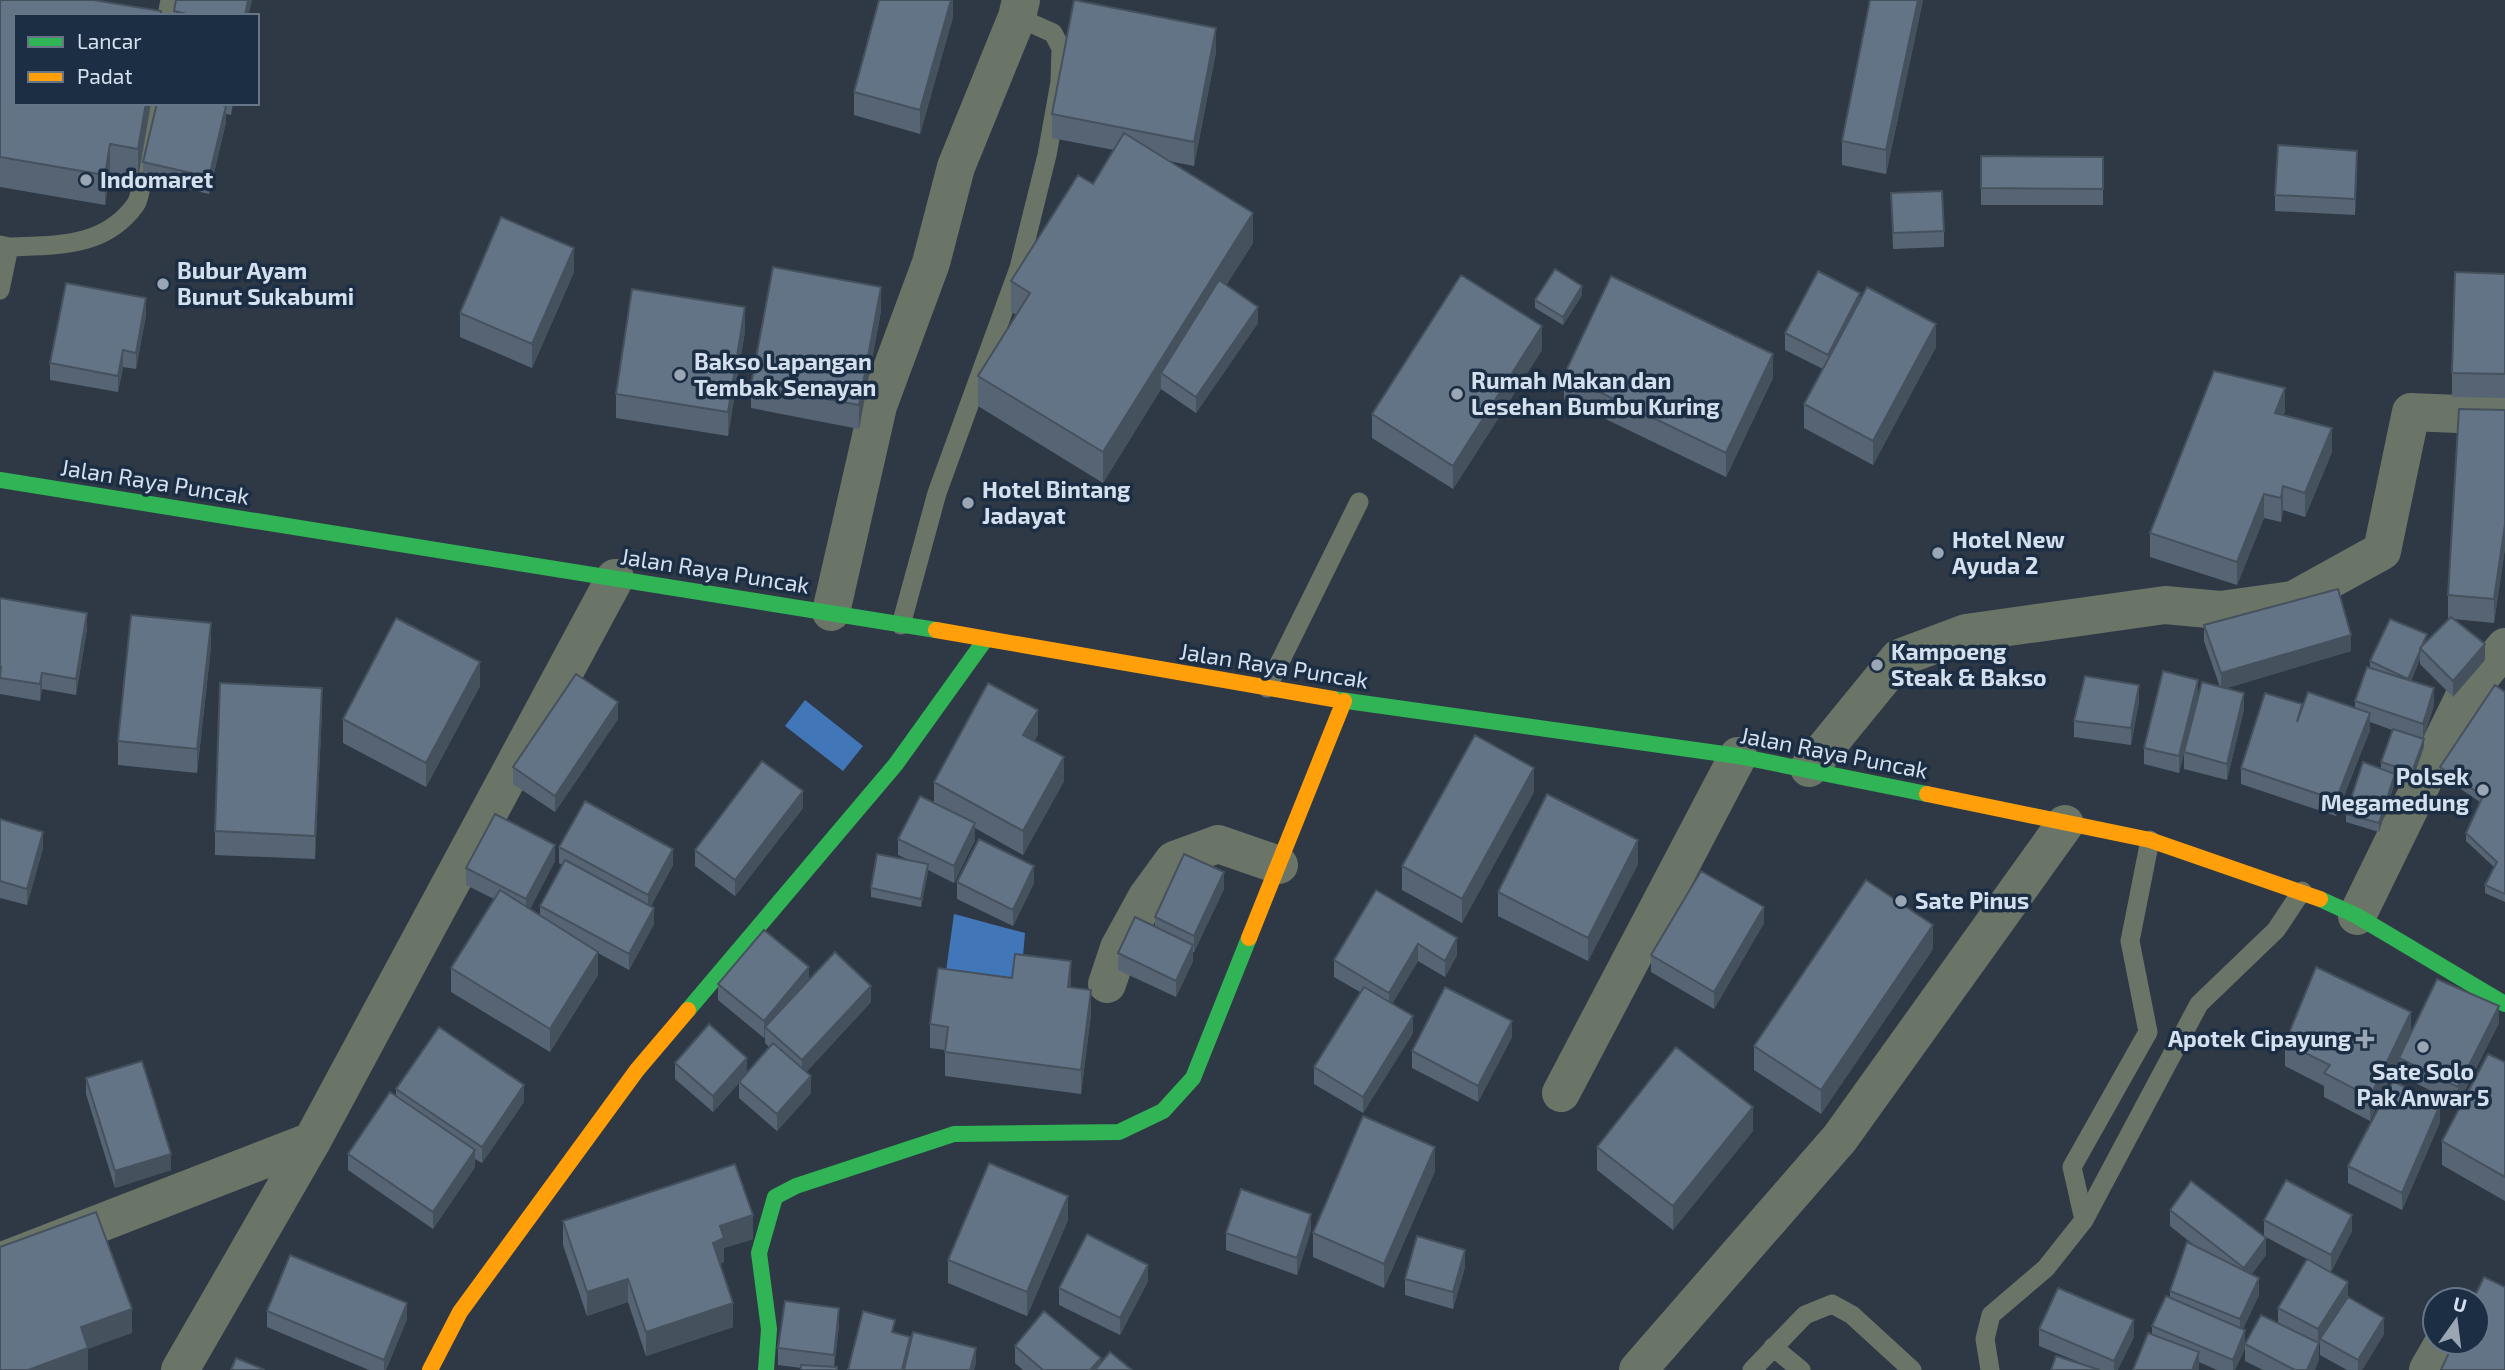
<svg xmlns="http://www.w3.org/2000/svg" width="2505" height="1370" viewBox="0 0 2505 1370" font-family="'Exo 2',sans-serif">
  <rect width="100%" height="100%" fill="#2f3946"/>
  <path fill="#4176b8" d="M805,700L863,746L843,771L785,726Z
    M954,914L1025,933L1021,979L943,993Z"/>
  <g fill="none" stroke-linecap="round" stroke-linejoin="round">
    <path stroke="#6b7567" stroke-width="19" d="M167,16L170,0
      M0,245L9,247L0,290
      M9,247C57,245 105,248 136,204C143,193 150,121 153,103
      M901,625L937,493L1019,268L1047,155L1060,82L1061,48L1053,33L1017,17
      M1267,688L1359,502
      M2084,1220L2072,1167L2148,1032L2130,941L2150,840
      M1773,1347L1801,1370
      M1752,1370L1805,1315L1832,1304L1852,1315L1912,1370
      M1990,1370L1985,1339L1991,1315L2046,1268L2084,1220L2199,1004L2276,930L2302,891"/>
    <path stroke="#6b7567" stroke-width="38" d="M831,612L878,406L931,263L956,167L1017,17L1021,0
      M1809,768L1899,658L1966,633L2165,605L2220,610L2293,600L2382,551L2411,412L2505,416
      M2357,916L2464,697L2505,647
      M1107,984L1119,948L1147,897L1174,860L1218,844L1279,865
      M1561,1093L1738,756
      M0,1262L312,1141
      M180,1370L312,1141L615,578
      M1638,1370L1840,1138L2065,824
      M2428,1370L2444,1342"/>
    <path stroke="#30b455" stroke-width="16" d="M0,480L936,630
      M1333,699L1738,756L1927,794
      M2320,899L2357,916L2505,1004
      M688,1010L896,764L985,640
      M766,1370L769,1329L759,1253L775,1197L796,1186L954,1134L1119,1132L1163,1111L1193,1078L1249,938"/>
    <path stroke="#ff9f0a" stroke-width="16" d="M936,630L1333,699
      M1927,794L2150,840L2320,899
      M1249,938L1344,701
      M430,1370L460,1312L637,1070L688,1010"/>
  </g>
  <path fill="#566474" d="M0,0L161,16L16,103H151L138,179L110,174L105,205L0,187Z
    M176,0H252L248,16H174Z
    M879,0H953V17L920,134L854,115V92Z
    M1923,0L1886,174L1842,165V141Z
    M1216,52L1194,166L1169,161L1253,243L1226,285L1258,323L1196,413L1161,389L1103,483L978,406V376L1017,315L1011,312V281L1093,184L1114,150L1052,138V114Z
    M157,103H233L231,115L226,114V122L209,194L143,179V162Z
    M1981,156L2103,157V205H1981Z
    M2357,167L2355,215L2275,211V195Z
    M1891,193L1944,231V247L1893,249Z
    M574,272L532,368L460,337V313Z
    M2505,274V398L2452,397V373Z
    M1582,295L1563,325L1535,308V300Z
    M1860,300L1936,347L1873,465L1804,428V404L1823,369L1785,350V333Z
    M881,311L859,429L751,408V385Z
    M146,315L136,369L123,367L118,392L50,380V363Z
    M745,331L728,436L616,418V394Z
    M1542,350L1453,489L1372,438V414Z
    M1564,375L1773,378L1726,477L1564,399Z
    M2505,410V548L2494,623L2454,619L2485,660L2453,697L2420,664V659L2411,681L2434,705L2423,739L2424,747L2412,781L2395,775V782L2379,832L2346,822V814L2381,769V762L2392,730L2370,722V730L2336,816L2241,784V768L2302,709L2355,708V701L2370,668V661L2427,641L2449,618H2448V595Z
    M2285,411L2283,416L2332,452L2305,517L2283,510L2281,522L2264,518L2237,585L2150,557V533Z
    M0,598L87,629L76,695L42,689L40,701L0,694Z
    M2204,625L2351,651L2226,688L2244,709L2227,780L2184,769V753L2179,773L2144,764V748L2198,696L2220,687L2204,641Z
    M211,647L197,773L118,765V741Z
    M480,686L426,787L343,743V719Z
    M2505,692V902L2485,893V885L2494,867L2466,841V833L2480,802L2440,775V767Z
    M2139,701L2131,745L2074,737V721Z
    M322,711L315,859L215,855V831Z
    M618,719L555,812L513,784V767Z
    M1038,734L1034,741L1064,781L1023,855L975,828V840L954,883L928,870L921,907L871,897V888L909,860L898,855V839L934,803V782Z
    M1534,792L1462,923L1402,890V866Z
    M803,808L735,896L695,866V850Z
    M0,819L43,848L27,905L0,898Z
    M559,847L673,865L651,906L654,924L629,970L598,953V975L550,1052L451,992V968L494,899L466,885V868L555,861L530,909L540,916V906L562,865L559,863Z
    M1638,864L1588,961L1498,916V892Z
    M957,882L1034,883L1013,926L957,899Z
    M1224,889L1194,952H1193V961L1176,997L1118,970V953L1155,927V917Z
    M1376,890L1457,955L1445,977L1418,961L1392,1004L1413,1033L1363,1113L1314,1084V1067L1360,992L1334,977V960Z
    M1764,923L1714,1009L1651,972V955Z
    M1933,949L1821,1114L1754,1070V1046Z
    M809,980L871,1002L806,1072L811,1093L777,1131L739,1098V1083L713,1112L675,1079V1063L747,1072L769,1047L765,1043V1036L764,1038L718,1000V984Z
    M1071,987L1091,1014L1081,1094L945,1076V1050L930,1048V1024Z
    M2499,1023L2458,1104L2399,1075V1060L2370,1121L2324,1097V1086L2285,1066V1043L2411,1033Z
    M1512,1037L1478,1102L1412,1068V1051Z
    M2505,1062V1201L2442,1165V1141Z
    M86,1078L171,1170L115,1188L86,1094Z
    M396,1089L524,1102L482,1163L475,1159V1167L433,1229L348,1170V1154L396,1097Z
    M2440,1122L2402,1210L2348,1183V1166Z
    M1753,1131L1673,1230L1597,1170V1147Z
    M1435,1171L1384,1288L1313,1257V1233Z
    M2170,1210L2266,1255L2251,1275L2259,1295L2243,1329L2245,1343L2278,1323V1308L2348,1297L2384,1334L2362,1370H2347L2320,1355V1341L2319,1343V1359L2315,1370H2263L2245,1361V1348L2235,1370H2217L2199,1362V1370H2133L2152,1335V1326L2170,1298V1291L2195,1246L2170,1226Z
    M1068,1220L1027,1316L948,1283V1260Z
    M2264,1220L2352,1231L2331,1272L2264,1236Z
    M563,1221L753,1239L724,1248V1262L720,1264L733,1327L646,1356L628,1302L587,1316L563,1245Z
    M1311,1230L1297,1275L1226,1250V1233Z
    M1465,1267L1453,1309L1405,1295V1279Z
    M1148,1281L1120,1335L1059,1305V1288Z
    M267,1311L407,1319L386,1370H369L267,1327Z
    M839,1324L834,1367L801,1368L778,1365V1348Z
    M2039,1329L2134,1337L2117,1370H2051L2086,1365L2039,1346Z
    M1015,1346L1101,1364L1132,1370H1023L1015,1363Z"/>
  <path fill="#46515e" d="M248,0H252L248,16H245Z
    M951,0H953V17L920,134V110Z
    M1918,0H1923L1886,174V150Z
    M1216,28V52L1194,166V142Z
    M146,103H151L138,179V149Z
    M226,106V122L209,194V177Z
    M110,144V174L105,205V175Z
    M2357,151V167L2355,215V199Z
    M1253,213V243L1168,378L1161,373V389L1103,483V452Z
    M574,248V272L532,368V344Z
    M1582,286V295L1563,325V317Z
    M881,287V311L859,429V405Z
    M1860,293V309L1828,371V355Z
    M146,298V315L136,369V353Z
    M745,307V331L728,436V412Z
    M1258,307V323L1196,413V397Z
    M1936,324V347L1873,465V441Z
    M1542,326V350L1453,489V466Z
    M123,350V367L118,392V376Z
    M1773,354V378L1726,477V453Z
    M2285,388V411L2275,437V413Z
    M2332,428V452L2305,517V493Z
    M2283,486V510L2281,522V498Z
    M2264,494V518L2237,585V562Z
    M2505,524V548L2494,623V599Z
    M87,613V629L76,695V679Z
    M211,623V647L197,773V749Z
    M2351,635V651L2221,690V673Z
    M2485,644V660L2453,697V681Z
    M2420,651V659L2408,687V679Z
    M480,662V686L426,787V763Z
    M42,673V689L40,701V684Z
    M2198,680V696L2179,773V756Z
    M2139,685V701L2131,745V728Z
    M322,688V711L315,859V836Z
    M2434,688V705L2423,740V724Z
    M2244,693V709L2227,780V764Z
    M618,702V719L555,812V796Z
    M1038,710V734L1023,759V735Z
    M2370,713V730L2336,816V800Z
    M2424,739V747L2412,781V772Z
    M1064,757V781L1023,855V831Z
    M1534,768V792L1462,923V899Z
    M2395,774V782L2379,832V823Z
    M803,791V808L735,896V880Z
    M975,823V840L954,883V866Z
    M43,832V848L27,905V889Z
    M1638,840V864L1588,961V938Z
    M555,845V861L526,916V899Z
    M673,849V865L648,911V895Z
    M928,864V873L921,907V899Z
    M1034,866V883L1013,926V910Z
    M1224,872V889L1194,952V936Z
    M1764,907V923L1714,1009V992Z
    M654,908V924L629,970V954Z
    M1933,925V949L1821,1114V1090Z
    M1457,938V955L1445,977V961Z
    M1418,944V961L1389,1009V993Z
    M1193,945V961L1176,997V981Z
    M598,952V975L550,1052V1029Z
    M1071,961V985L1068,1010V987Z
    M809,967V983L765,1027V1036L764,1038V1021Z
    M871,986V1002L802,1077V1060Z
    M1091,990V1014L1081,1094V1070Z
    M2499,1006V1023L2458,1104V1087Z
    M2411,1012V1036L2370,1121V1097Z
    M1413,1016V1033L1363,1113V1097Z
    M1512,1021V1037L1478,1102V1086Z
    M747,1058V1074L713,1112V1096Z
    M811,1076V1093L777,1131V1114Z
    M524,1085V1102L482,1163V1147Z
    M2440,1105V1122L2402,1210V1193Z
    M1753,1107V1131L1673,1230V1206Z
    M1435,1147V1171L1384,1288V1264Z
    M475,1150V1167L433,1229V1212Z
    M171,1154V1170L115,1188V1171Z
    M1068,1196V1220L1027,1316V1292Z
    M1311,1214V1230L1297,1275V1258Z
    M753,1215V1239L724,1248V1262L713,1266V1243L720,1226Z
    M2352,1215V1231L2331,1272V1255Z
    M2266,1238V1255L2244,1284V1268Z
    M1465,1250V1267L1453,1309V1292Z
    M1148,1265V1281L1120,1335V1318Z
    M2259,1278V1295L2240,1335V1319Z
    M628,1279V1302L587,1316V1292Z
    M2348,1282V1298L2320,1339V1341L2318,1345V1329Z
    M407,1303V1319L386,1370H384V1360Z
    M733,1303V1327L646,1356V1332Z
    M839,1308V1324L834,1370V1355Z
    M132,1309V1333L88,1349V1370H28L81,1327Z
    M2384,1318V1334L2362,1370H2358V1360Z
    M2134,1320V1337L2118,1370H2114V1361Z
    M2245,1330V1348L2235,1370H2233V1360Z
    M910,1337V1353L906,1370H902Z
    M2319,1343V1359L2315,1370H2307Z
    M976,1348V1364L974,1370H970Z
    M2199,1352V1370H2192Z
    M1101,1358V1370H1090Z"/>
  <path fill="#647487" stroke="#46515e" stroke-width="2" d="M0,0H93L161,11V16H16V103H146L138,149L110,144L105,175L0,157Z
    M176,0H248L245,16H195L174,11Z
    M879,0H951L920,110L854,92Z
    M1074,0L1216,28L1194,142L1052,114Z
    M1870,0H1918L1886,150L1842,141Z
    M157,103H215L226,106L209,177L143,162Z
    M1124,133L1253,213L1103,452L978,376L1030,293L1011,281L1078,175L1093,184Z
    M2278,145L2357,151L2355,199L2275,195Z
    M1981,156L2103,157V189L1981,188Z
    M1942,191L1944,231L1893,233L1891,193Z
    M501,217L574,248L532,344L460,313Z
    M773,267L881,287L859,405L751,385Z
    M1555,269L1582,286L1563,317L1535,300Z
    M1818,271L1860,293L1828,355L1785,333Z
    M2455,272L2505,274V374L2452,373Z
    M1461,275L1542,326L1453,466L1372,414Z
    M1611,276L1773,354L1726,453L1564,375Z
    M1219,280L1258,307L1196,397L1161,373Z
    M66,283L146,298L136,353L123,350L118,376L50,363Z
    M1867,287L1936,324L1873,441L1804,404Z
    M632,289L745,307L728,412L616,394Z
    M2214,371L2285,388L2275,413L2332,428L2305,493L2283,486L2281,498L2264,494L2237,562L2150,533Z
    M2459,409L2505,410V524L2494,599L2448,595Z
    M2338,589L2351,635L2221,673L2204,625Z
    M0,598L87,613L76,679L42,673L40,684L0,678L1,667H0Z
    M131,615L211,623L197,749L118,741Z
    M2451,617L2485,644L2453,681L2420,648Z
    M396,618L480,662L426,763L343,719Z
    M2390,619L2427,634L2422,646L2420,648V651L2408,679L2370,661Z
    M2367,667L2434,688L2423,724L2355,701Z
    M2163,671L2198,680L2179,756L2144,748Z
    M576,674L618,702L555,796L513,767Z
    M2085,676L2139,685L2131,728L2074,721Z
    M2202,682L2244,693L2227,764L2184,752Z
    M220,683L322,688L315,836L215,831Z
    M988,683L1038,710L1023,735L1064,757L1023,831L934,782Z
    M2495,685L2505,692V894L2485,885L2497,862L2466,833L2483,796L2440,767Z
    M2308,692L2370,713L2336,800L2241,768L2265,693L2302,704L2297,722Z
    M2393,729L2424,739L2412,772L2381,762Z
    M1475,735L1534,768L1462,899L1402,866Z
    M762,761L803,791L735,880L695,850Z
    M2363,762L2395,774L2379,823L2346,814Z
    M1547,794L1638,840L1588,938L1498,892Z
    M920,796L975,823L954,866L898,839Z
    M585,801L673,849L648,895L559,847Z
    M495,814L555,845L526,899L466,868Z
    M0,819L43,832L27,889L0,881Z
    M979,839L1034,866L1013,910L957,882Z
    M877,854L928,864L921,899L871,888Z
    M1184,854L1224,872L1194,936L1155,917Z
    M565,860L654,908L629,954L540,906Z
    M1701,871L1764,907L1714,992L1651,955Z
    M1866,880L1933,925L1821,1090L1754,1046Z
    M500,890L598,952L550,1029L451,968Z
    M1376,890L1457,938L1445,961L1418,944L1389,993L1334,960Z
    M1135,917L1193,945L1176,981L1118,953Z
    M764,930L809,967L764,1021L718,984Z
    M835,952L871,986L802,1060L765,1027Z
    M1015,954L1071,961L1068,987L1091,990L1081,1070L945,1052L948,1027L930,1024L938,968L1012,978Z
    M2316,967L2411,1012L2370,1097L2324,1073L2330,1065L2285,1043Z
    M2437,979L2499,1006L2458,1087L2399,1058Z
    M1364,987L1413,1016L1363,1097L1314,1067Z
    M1445,987L1512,1021L1478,1086L1412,1051Z
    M709,1024L747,1058L713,1096L675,1063Z
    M439,1027L524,1085L482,1147L396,1089Z
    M773,1043L811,1076L777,1114L739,1082Z
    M1676,1047L1753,1107L1673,1206L1597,1147Z
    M2488,1054L2505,1062V1177L2442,1141Z
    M142,1061L171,1154L115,1171L86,1078Z
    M2393,1081L2440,1105L2402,1193L2348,1166Z
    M390,1092L475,1150L433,1212L348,1154Z
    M1363,1116L1435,1147L1384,1264L1313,1233Z
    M989,1163L1068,1196L1027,1292L948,1260Z
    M735,1164L753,1215L720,1226L724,1238L713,1243L733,1303L646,1332L628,1279L587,1292L563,1221Z
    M2286,1180L2352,1215L2331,1255L2264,1220Z
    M2191,1181L2266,1238L2244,1268L2170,1210Z
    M1241,1189L1311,1214L1297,1258L1226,1233Z
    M96,1212L132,1309L81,1327L88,1348L28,1370H0V1247Z
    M1087,1234L1148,1265L1120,1318L1059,1288Z
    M1417,1236L1465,1250L1453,1292L1405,1279Z
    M2187,1242L2259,1278L2240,1319L2170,1291Z
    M290,1255L407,1303L384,1360L267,1311Z
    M2307,1259L2348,1282L2318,1329L2278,1308Z
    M2484,1277L2505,1287V1370H2441L2454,1342H2477V1300H2473Z
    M2058,1288L2134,1320L2114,1361L2039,1329Z
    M2166,1296L2245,1330L2233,1360L2152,1326Z
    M2348,1297L2384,1318L2358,1360L2320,1339Z
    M785,1301L839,1308L834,1355L778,1348Z
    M863,1311L895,1320L892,1332L910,1337L902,1370H848Z
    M1044,1311L1101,1358L1090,1370H1043L1015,1346Z
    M2261,1315L2319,1343L2307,1370H2295L2245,1344Z
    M913,1332L976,1348L970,1370H904Z
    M2148,1333L2199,1352L2192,1370H2133Z
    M1110,1352L1132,1370H1095Z
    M2056,1356L2100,1370H2051Z
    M236,1358L265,1370H231Z
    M801,1365L837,1367V1370H801Z"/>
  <g fill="#9ba6b4" stroke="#1c2e44" stroke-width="2.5">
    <circle cx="86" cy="180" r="7"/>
    <circle cx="163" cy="284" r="7"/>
    <circle cx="680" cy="375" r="7"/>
    <circle cx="1457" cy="394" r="7"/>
    <circle cx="968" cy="503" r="7"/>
    <circle cx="1938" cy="553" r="7"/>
    <circle cx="1877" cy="665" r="7"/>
    <circle cx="2483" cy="790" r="7"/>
    <circle cx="1901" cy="901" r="7"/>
    <path d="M2361.5 1028.5h7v7h7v7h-7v7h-7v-7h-7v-7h7z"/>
    <circle cx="2423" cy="1047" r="7"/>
  </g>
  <g text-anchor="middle" stroke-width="7" stroke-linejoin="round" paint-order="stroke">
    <g font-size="23" font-weight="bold" fill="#d5e0ef" stroke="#1c2e44" text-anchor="start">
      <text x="100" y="188">Indomaret</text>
      <text x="177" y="279">Bubur Ayam<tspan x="177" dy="26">Bunut Sukabumi</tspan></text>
      <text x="694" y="370">Bakso Lapangan<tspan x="694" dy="26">Tembak Senayan</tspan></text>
      <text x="1471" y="389">Rumah Makan dan<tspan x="1471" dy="26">Lesehan Bumbu Kuring</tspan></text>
      <text x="982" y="498">Hotel Bintang<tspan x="982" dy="26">Jadayat</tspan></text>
      <text x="1952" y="548">Hotel New<tspan x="1952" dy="26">Ayuda 2</tspan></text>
      <text x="1891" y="660">Kampoeng<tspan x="1891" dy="26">Steak &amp; Bakso</tspan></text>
      <text x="2469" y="785" text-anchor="end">Polsek<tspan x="2469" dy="26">Megamedung</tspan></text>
      <text x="1915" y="909">Sate Pinus</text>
      <text x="2351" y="1047" text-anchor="end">Apotek Cipayung</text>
      <text x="2423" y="1080" text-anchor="middle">Sate Solo<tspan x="2423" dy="26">Pak Anwar 5</tspan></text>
    </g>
    <g font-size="23" fill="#d5e0ef" stroke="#1c2e44">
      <text transform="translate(155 482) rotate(9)" y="8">Jalan Raya Puncak</text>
      <text transform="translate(715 571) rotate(9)" y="8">Jalan Raya Puncak</text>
      <text transform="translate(1274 666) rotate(9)" y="8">Jalan Raya Puncak</text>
      <text transform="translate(1834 753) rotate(11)" y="8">Jalan Raya Puncak</text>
    </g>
  </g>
  <rect x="14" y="14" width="245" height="91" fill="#1c2e44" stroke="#667588" stroke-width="2"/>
  <rect x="28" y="37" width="35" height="10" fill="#30b455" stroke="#667588" stroke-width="2"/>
  <text x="77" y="49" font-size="21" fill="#d5e0ef">Lancar</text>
  <rect x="28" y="72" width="35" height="10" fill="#ff9f0a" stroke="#667588" stroke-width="2"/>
  <text x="77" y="84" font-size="21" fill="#d5e0ef">Padat</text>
  <g transform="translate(2456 1321) rotate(14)"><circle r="33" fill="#1c2e44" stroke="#667588" stroke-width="2"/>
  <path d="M0-5L12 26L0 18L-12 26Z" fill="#9ba6b4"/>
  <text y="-10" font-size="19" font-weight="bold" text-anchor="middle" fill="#d5e0ef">U</text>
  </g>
</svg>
